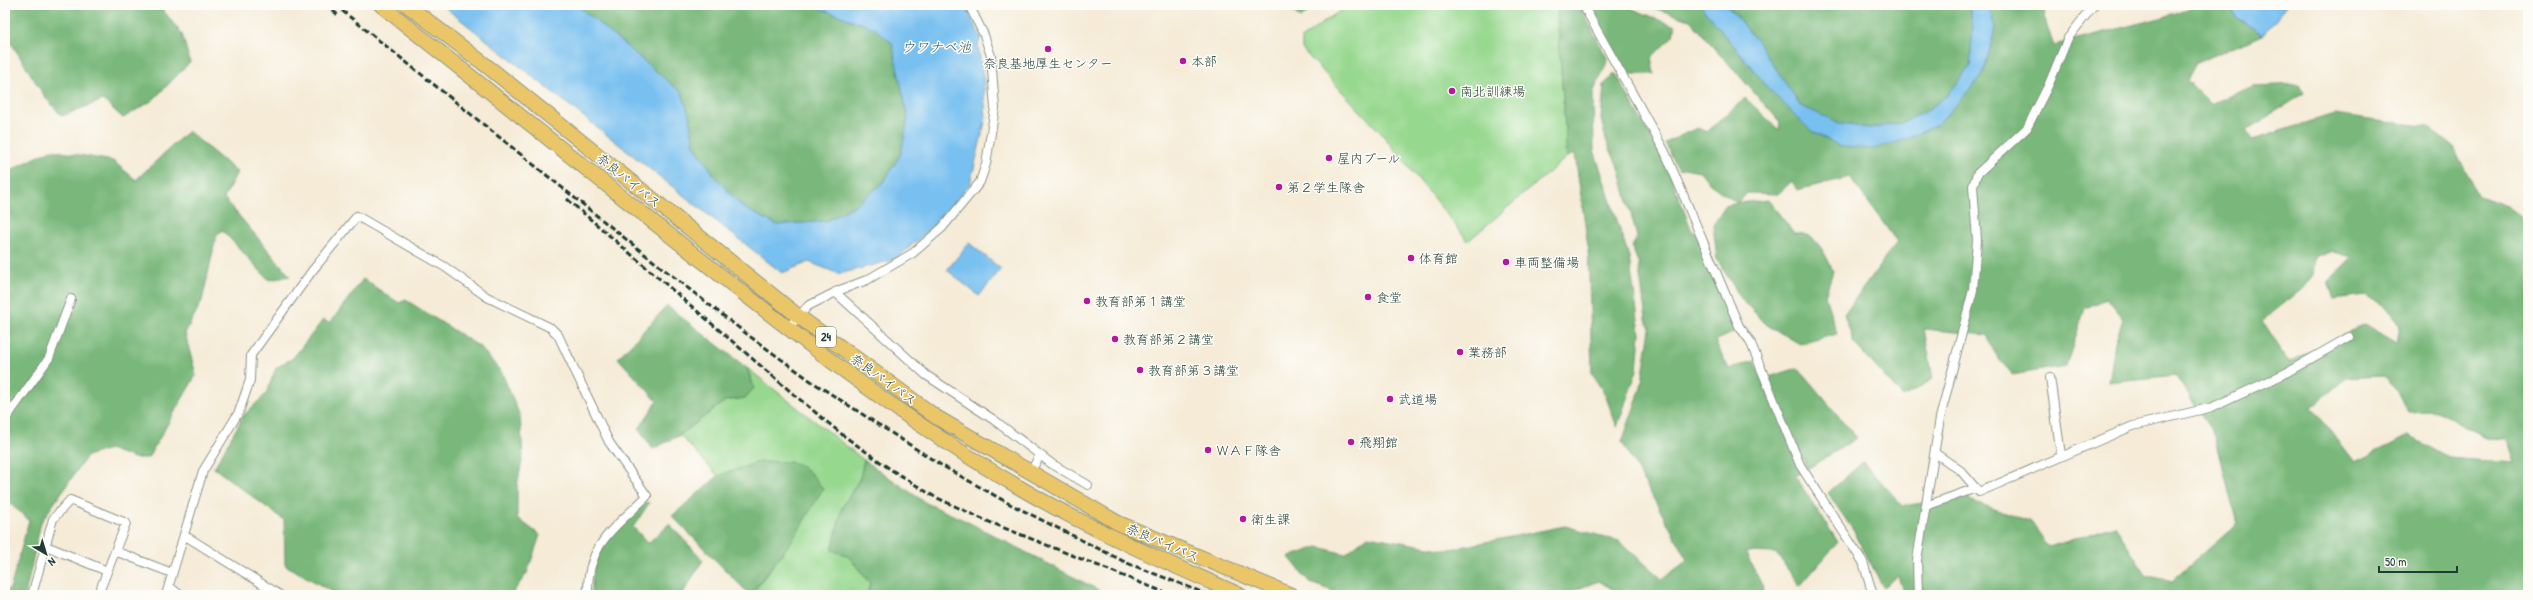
<svg xmlns="http://www.w3.org/2000/svg" width="2533" height="600" viewBox="0 0 2533 600" font-family="'Patrick Hand','Klee One',sans-serif">
  <rect width="100%" height="100%" fill="#fdfcf7"/>
  <filter id="ink" filterUnits="userSpaceOnUse"><feTurbulence type="fractalNoise" baseFrequency=".025" numOctaves="2"/><feDisplacementMap in="SourceGraphic" scale="8" xChannelSelector="R" yChannelSelector="G"/><feConvolveMatrix kernelMatrix="1 2 1 2 8 2 1 2 1" color-interpolation-filters="sRGB"/></filter>
  <filter id="wash" filterUnits="userSpaceOnUse"><feTurbulence type="fractalNoise" baseFrequency=".012" numOctaves="4" result="noise"/><feDisplacementMap in="SourceGraphic" scale="16" xChannelSelector="R" yChannelSelector="G"/><feGaussianBlur stdDeviation="0.9" result="paint"/><feColorMatrix in="noise" values="0 0 0 0 0 0 0 0 0 0 0 0 0 0 0 0 0 1.4 0 .05"/><feComposite in="paint" operator="in"/></filter>
  <g filter="url(#wash)">
    <rect width="100%" height="100%" fill="#f5ebd7"/>
    <path fill="#97d88f" stroke="#5b8a62" d="M1348,5H1552L1557,11L1567,157L1468,241L1381,133L1302,49V38Z
      M747,368L864,460L860,478L842,508L849,557L870,583L867,595H751L793,539L759,462L718,476L680,435L725,401L745,398L754,387Z"/>
    <path fill="#79b87a" stroke="#4c7a57" fill-rule="evenodd" d="M5,5H159L182,34L190,62L153,100L123,118L103,100L62,116L45,97L5,33Z
      M577,5H818L821,9L874,28L892,43L908,118L901,154L882,184L854,206L826,221L777,225L742,207L715,176L694,145L689,115L682,93Z
      M1285,5H1315L1301,18Z
      M1552,5H1579L1608,60L1593,93L1594,150L1629,257L1640,333L1637,370L1617,427L1606,397L1592,373L1588,246L1575,154L1567,157L1557,11Z
      M1583,5H1623L1675,26L1673,36L1651,58L1654,74H1629Z
      M1645,5H1700L1770,90L1810,130L1841,147L1874,148L1904,140L1937,125L1983,75L1995,29L1989,5H2046C2041,17 2050,33 2054,45L2176,14L2195,5H2229L2235,16L2263,35L2196,63L2187,80L2211,104L2253,86L2300,84L2305,93L2246,130L2252,140L2334,114L2429,127L2454,147L2477,195L2507,206L2528,221V595H1904L1898,576L1883,587L1855,533L1828,493L1863,462L1903,506L1961,497L2031,522L2049,547L2115,526L2146,574L2172,581L2237,524L2215,435L2175,375L2109,382L2115,343L2123,319L2107,299L2085,308L2066,366L2012,375L1995,353L1987,335L1924,329L1933,379L1903,397L1854,343L1844,314L1897,242L1850,177L1797,190L1792,181L1778,194L1747,193L1738,203L1768,200L1794,233C1817,232 1825,254 1833,271L1825,296L1837,334L1800,344L1767,325L1742,300L1717,259L1713,224L1725,206L1737,203L1710,184L1700,171L1684,168L1679,170L1665,143L1697,128L1707,132L1745,98L1779,130L1780,122L1690,20ZM2331,251L2352,257L2328,282L2334,299L2366,295L2383,305L2400,326L2397,343L2365,324L2289,363L2262,321L2302,289L2313,275L2315,257ZM2382,376L2398,392L2408,412L2437,411L2486,438L2507,439L2515,463L2449,458L2409,436L2355,462L2312,407L2346,378Z
      M1728,5H1969L1973,27L1970,66L1948,95L1925,112L1901,123L1871,128L1842,124L1801,106L1757,41Z
      M1614,74H1616L1667,166L1691,229L1705,245L1739,330L1715,341L1729,369L1754,361L1802,472L1795,476L1838,542L1800,586L1776,553L1745,552L1762,585L1765,595H1622L1599,581L1561,595H1344L1310,583L1289,557L1318,547L1345,554L1368,536L1446,550L1565,526L1619,541L1662,579L1688,560L1622,442L1641,388L1650,329L1646,319L1638,262L1632,247L1637,237L1620,171L1606,140L1601,119L1604,85Z
      M188,131L237,172L224,198L290,276L269,280L222,230L216,237L202,301L185,333L196,375L148,458H134L109,449L87,456L41,522L25,595H5L11,586L29,520L5,499V173L51,150L113,161L136,180Z
      M363,279L399,303L406,300L480,347L502,373L520,416L523,456L517,486V518L540,535L527,573L511,595H338L285,565L284,520L214,468L244,415L266,394L276,368L293,358L323,320L330,323Z
      M667,306L747,368L754,388L745,398L725,401L680,435L653,449L639,429L657,401L618,358Z
      M1798,368L1857,438L1807,469L1769,377Z
      M864,460L926,503L966,521L1108,595H867L870,583L849,557L832,550L842,508L860,478Z
      M759,462C796,462 800,457 823,489L793,539L750,595L672,516L718,476Z
      M646,502L649,503L633,527L648,543L669,524L703,560L683,593L686,595H592C590,548 614,531 646,502Z"/>
    <path fill="#78c0f0" stroke="#4c7e92" d="M442,5H577L682,93L689,115L694,145L715,176L742,207L777,225L826,221L854,206L882,184L901,154L908,118L892,43L874,28L821,9L818,5H965L981,38L978,45L983,76L986,118L970,184L935,225L896,259L839,274L809,262L782,273Z
      M1700,5H1727L1757,41L1801,106L1842,124L1870,128L1901,123L1925,112L1948,95L1970,66L1973,27L1969,5H1989L1995,29L1983,75L1937,125L1904,140L1873,149L1841,147L1810,130L1770,90Z
      M2229,5H2288L2263,35L2235,16Z
      M969,243L1001,269L979,296L947,270Z"/>
  </g>
  <g filter="url(#ink)">
    <g fill="none" stroke-linecap="round" stroke-linejoin="round">
      <g stroke="#8a9486" stroke-width="10">
        <path id="minor" d="M1583,5L1665,152L1739,326L1750,341L1800,465L1863,562L1873,595
          M835,292L926,375L994,420L1052,464L1088,485
          M788,328L808,306L840,290L867,280L913,253L942,228L980,182L986,164L995,108L991,56L984,35L969,5
          M2050,377L2061,455
          M5,420L49,358L71,299
          M1935,453L1961,471L1979,492L2133,426L2213,407L2284,374L2349,337
          M1030,473L1040,455
          M1926,506L1976,488
          M184,535L280,595
          M46,546L107,571
          M115,551L172,573
          M169,586L180,595
          M32,595L53,519L70,500L126,523L98,595
          M166,595L203,471L239,412L250,380L251,355L312,271L357,216L445,267L487,297L551,328L558,335L609,442L647,496C615,528 586,544 588,595
          M1918,595L1917,560L1940,418L1973,290L1977,240L1973,186L1977,174L2027,128L2049,84L2068,38L2094,5"/>
      </g>
      <g stroke="#8a9486" stroke-width="16">
        <path id="trunk" d="M381,5C481,84 581,164 681,244C791,331 901,419 1022,489C1092,530 1166,562 1240,595
          M407,5L492,70L798,316L936,417L1118,523L1291,595"/>
      </g>
      <use href="#minor" stroke="#fff" stroke-width="8"/>
      <use href="#trunk" stroke="#eac669" stroke-width="14"/>
      <path stroke="#1f3d34" stroke-width="3" stroke-dasharray="6 3" stroke-linecap="butt" d="M326,5L338,15
        M335,5L652,260L748,335L811,381L941,465L1008,503L1127,563L1209,595
        M567,199L798,398L844,436L890,469L935,497L987,521L1171,595"/>
    </g>
  </g>
  <g fill="#b5179e" stroke="#fdfcf7" stroke-width="1.5">
    <circle cx="1048" cy="49" r="4"/>
    <circle cx="1183" cy="61" r="4"/>
    <circle cx="1452" cy="91" r="4"/>
    <circle cx="1329" cy="158" r="4"/>
    <circle cx="1279" cy="187" r="4"/>
    <circle cx="1411" cy="258" r="4"/>
    <circle cx="1506" cy="262" r="4"/>
    <circle cx="1368" cy="297" r="4"/>
    <circle cx="1087" cy="301" r="4"/>
    <circle cx="1115" cy="339" r="4"/>
    <circle cx="1460" cy="352" r="4"/>
    <circle cx="1140" cy="370" r="4"/>
    <circle cx="1390" cy="399" r="4"/>
    <circle cx="1351" cy="442" r="4"/>
    <circle cx="1208" cy="450" r="4"/>
    <circle cx="1243" cy="519" r="4"/>
  </g>
  <g text-anchor="middle" stroke-width="3" stroke-linejoin="round" paint-order="stroke">
    <rect fill="#fdfcf7" stroke="#62766e" stroke-width="1" x="816" y="327" width="20" height="20" rx="3"/>
    <g font-size="12" font-weight="bold" fill="#1f3d34">
      <text x="826" y="341">24</text>
    </g>
    <g font-size="13" fill="#1f3d34" stroke="#fdfcf7" text-anchor="start">
      <text x="1191" y="66">本部</text>
      <text x="1048" y="68" text-anchor="middle">奈良基地厚生センター</text>
      <text x="1460" y="96">南北訓練場</text>
      <text x="1337" y="163">屋内プール</text>
      <text x="1287" y="192">第２学生隊舎</text>
      <text x="1419" y="263">体育館</text>
      <text x="1514" y="267">車両整備場</text>
      <text x="1376" y="302">食堂</text>
      <text x="1095" y="306">教育部第１講堂</text>
      <text x="1123" y="344">教育部第２講堂</text>
      <text x="1468" y="357">業務部</text>
      <text x="1148" y="375">教育部第３講堂</text>
      <text x="1398" y="404">武道場</text>
      <text x="1359" y="447">飛翔館</text>
      <text x="1216" y="455">ＷＡＦ隊舎</text>
      <text x="1251" y="524">衛生課</text>
    </g>
    <g font-size="13" fill="#1f3d34" stroke="#fdfcf7">
      <text transform="translate(629 180) rotate(39)" y="5">奈良バイパス</text>
      <text transform="translate(884 379) rotate(36)" y="5">奈良バイパス</text>
      <text transform="translate(1163 542) rotate(23)" y="5">奈良バイパス</text>
    </g>
    <g font-size="14" font-style="italic" fill="#355e63" stroke="#fdfcf7">
      <text x="936" y="52">ウワナベ池</text>
    </g>
  </g>
  <rect width="2533" height="600" fill="none" stroke="#fdfcf7" stroke-width="20"/>
  <g transform="translate(46 554) rotate(142)" stroke="#fdfcf7" stroke-width="3" paint-order="stroke">
  <path d="M0-3L7 15L0 10L-7 15Z" fill="#1f3d34"/>
  <text y="-6" font-size="11" font-weight="bold" text-anchor="middle" fill="#1f3d34">N</text>
  </g>
  <path d="M2379 566v6h78v-6" fill="none" stroke="#1f3d34" stroke-width="2"/>
  <text x="2385" y="566" font-size="12" fill="#1f3d34" stroke="#fdfcf7" stroke-width="3" paint-order="stroke">50 m</text>
</svg>
